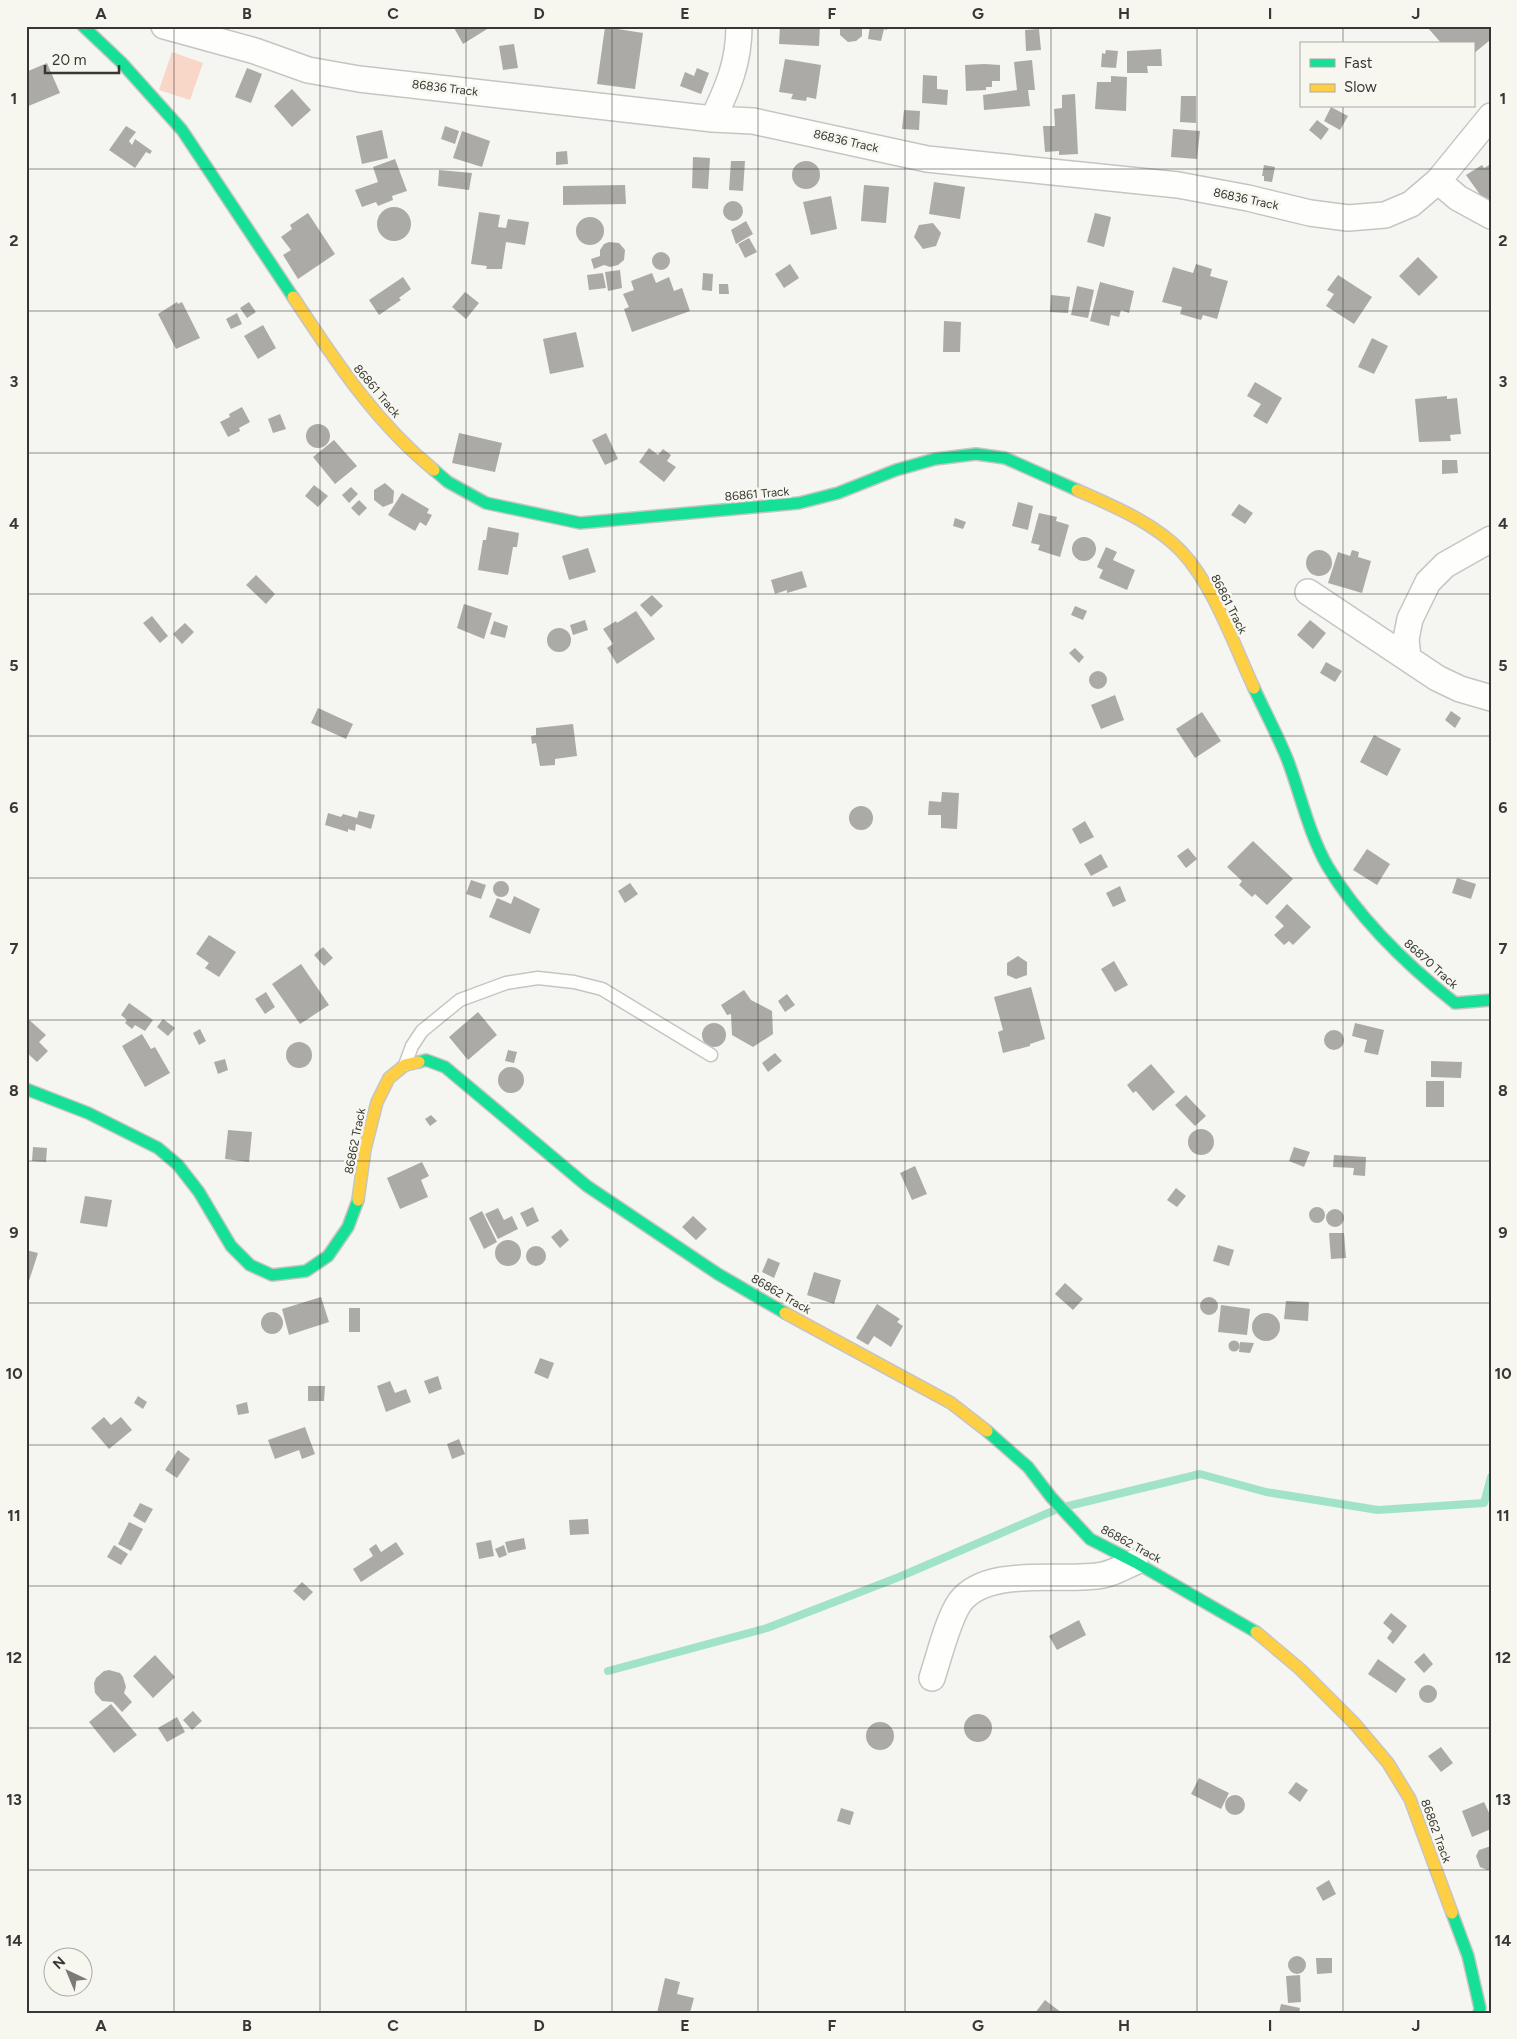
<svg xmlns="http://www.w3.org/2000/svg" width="1517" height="2039" viewBox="0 0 1517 2039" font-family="Figtree,sans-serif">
  <rect width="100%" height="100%" fill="#f5f5f1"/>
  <path fill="#f8d6c8" d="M172,52L203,63L190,100L159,90Z"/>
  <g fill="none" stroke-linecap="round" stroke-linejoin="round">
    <path stroke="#a1e3c8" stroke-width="8" d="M1068,1506L1200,1474L1266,1492L1378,1510L1484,1503L1491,1477
      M608,1671L767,1628L899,1577L1055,1510"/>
  </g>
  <path fill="#abaaa7" d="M453,26H492L463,44Z
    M780,26H820L819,46L779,44Z
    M840,26H862V36L856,41L848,42L840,35Z
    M870,26H887V30L884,29L881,41L868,39Z
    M1430,26H1491V43L1489,41L1473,54V44H1442L1428,28Z
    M605,27L643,33L635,89L597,84Z
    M1039,29L1041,50L1026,51L1025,30Z
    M514,44L518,68L503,70L499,46Z
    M1161,49L1162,66H1147L1148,73H1127V51Z
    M1106,50L1118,51L1116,68L1101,67L1102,53L1105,54Z
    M785,59L821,65L816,99L807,97L806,101L791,99L793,94L779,92Z
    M1032,60L1035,90H1028L1030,106L984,110L983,95L1017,90L1014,62Z
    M47,63L60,93L26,107V72Z
    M984,64L1000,65V81H992V87H986V90L966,91L965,65Z
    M247,68L262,74L251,103L235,97Z
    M697,68L709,73L701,94L680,86L685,72L694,76Z
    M923,75L937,76V89L948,90L947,105L922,103Z
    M1111,76L1127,77L1126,111L1095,109L1097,82H1111Z
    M292,89L311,110L292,127L274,106Z
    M1075,94L1078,154L1059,155V151L1045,152L1043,126H1055L1054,109L1062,108V95Z
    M1181,96H1196V123L1180,122Z
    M1331,107L1348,116L1340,130L1324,121Z
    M904,110L920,111L919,130L902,129Z
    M1317,120L1329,129L1321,140L1309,130Z
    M126,126L136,132L129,141L132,145L135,139L152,151L150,154L146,152L135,168L109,150Z
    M445,126L459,131L455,144L441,139Z
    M1173,129L1200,131L1197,159L1171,157Z
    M382,130L388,158L362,164L356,136Z
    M462,131L490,141L482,167L453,158Z
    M567,151L568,164L556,165V152Z
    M693,157L710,158L708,189L692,188Z
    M395,159L407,191L392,196L393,200L378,206L376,202L362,207L355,190L378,182L373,167Z
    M792 175a14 14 0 1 1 28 0a14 14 0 1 1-28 0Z
    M731,161H745L743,191L729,190Z
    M1491,164V210L1466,175L1482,165L1484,168Z
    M1264,165L1275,167L1272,182L1264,181V176H1262Z
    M439,170L472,173L469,190L438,186Z
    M934,182L965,187L960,219L929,214Z
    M625,185L626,204L563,205V186Z
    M864,185L889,187L886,223L861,221Z
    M831,196L837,229L811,235L803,202Z
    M723 211a10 10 0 1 1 20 0a10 10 0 1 1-20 0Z
    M377 224a17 17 0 1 1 34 0a17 17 0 1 1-34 0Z
    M479,212L500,215L498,227L506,228L508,219L529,222L525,245L506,242L502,269H486L487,266L471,264Z
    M308,213L335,254L298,279L283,255L291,250L281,237L292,229L290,225Z
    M1095,213L1111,217L1104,247L1087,242Z
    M576 231a14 14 0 1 1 28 0a14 14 0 1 1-28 0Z
    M746,221L753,234L736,244L731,230Z
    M933,223L941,233L936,246L923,249L914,237L919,225Z
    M749,238L757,252L745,258L738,244Z
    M609,242L619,243L625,250L624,260L618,265L610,267L604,265L594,269L591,259L600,256V250L604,244Z
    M652 261a9 9 0 1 1 18 0a9 9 0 1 1-18 0Z
    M1418,257L1438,277L1419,296L1399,276Z
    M790,264L799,278L784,288L775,274Z
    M1196,264L1212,269L1210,276L1228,281L1217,319L1203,315L1201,320L1180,314L1182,307L1162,302L1173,267L1193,273Z
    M620,270L622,288L608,291L605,272Z
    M603,273L606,288L589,290L587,275Z
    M652,273L656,283L669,277L674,291L682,288L690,311L632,332L624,309L629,307L623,294L634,290L631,281Z
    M703,273L713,274L712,291L702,290Z
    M1338,275L1372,297L1354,324L1326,306L1334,294L1327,290Z
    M403,277L411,289L399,298L401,300L379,315L369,300Z
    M1100,282L1134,291L1129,313L1121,310L1119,317L1111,315L1109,326L1090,321Z
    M719,284H728L729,294H719Z
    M1077,286L1094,290L1088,318L1071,315Z
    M465,292L479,303L466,319L452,307Z
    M1051,295L1070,297L1068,313L1050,312Z
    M177,302L178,304L182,302L200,338L176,349L158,314Z
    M249,302L256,312L247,318L240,308Z
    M237,313L242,324L231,329L226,319Z
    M944,321L961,322L960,352H943Z
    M263,325L276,348L258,359L244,336Z
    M576,332L584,367L550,374L543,339Z
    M1372,338L1388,346L1374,374L1358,367Z
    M1255,382L1282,398L1267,424L1253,416L1261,404L1247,396Z
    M1447,396V399L1457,398L1461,434L1450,435L1451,441L1419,442L1415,399Z
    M242,407L250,422L239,428L240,431L228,437L220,422L230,417L229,414Z
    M280,414L286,429L273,433L268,419Z
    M306 436a12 12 0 1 1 24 0a12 12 0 1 1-24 0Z
    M459,433L502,443L495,472L452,463Z
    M606,433L618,459L605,465L592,440Z
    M334,440L357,466L335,484L313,457Z
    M649,448L658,455L663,449L671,455L667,461L676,467L664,482L639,462Z
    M1442,460H1457L1458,473L1442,474Z
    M385,483L394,491L393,503L383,507L374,500V490Z
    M314,485L328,496L318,507L305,496Z
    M351,487L358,494L349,503L342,495Z
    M402,493L429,509L427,513L432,515L426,526L420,522L415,531L388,515Z
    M359,500L367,508L359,516L351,508Z
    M1018,502L1033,506L1028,530L1012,526Z
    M1239,504L1253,513L1245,524L1231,515Z
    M1039,513L1057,517L1056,521L1069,525L1060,557L1038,550L1040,545L1031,543Z
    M955,518L966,522L963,529L953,526Z
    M488,527L519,533L517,547H513L508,575L478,570L483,540H486Z
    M1072 549a12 12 0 1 1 24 0a12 12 0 1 1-24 0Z
    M1106,547L1117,552L1113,560L1135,570L1127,590L1099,578L1103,570L1097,567Z
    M588,548L596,572L569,580L562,556Z
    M1352,550L1359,552L1358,557L1371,561L1362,593L1328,583L1338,552L1350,556Z
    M1306 563a13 13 0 1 1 26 0a13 13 0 1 1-26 0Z
    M802,571L807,587L787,593V590L775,594L771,580Z
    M256,575L275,594L266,604L246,585Z
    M652,595L663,606L651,617L640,605Z
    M464,604L492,613L484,639L457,628Z
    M1075,606L1087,611L1083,620L1071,615Z
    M636,611L655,639L617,664L607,648L613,644L603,629L616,621L617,623Z
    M152,616L168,636L160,643L143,623Z
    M585,620L588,630L573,635L570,625Z
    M1310,620L1326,633L1313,649L1297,635Z
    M494,621L508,626L505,638L490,634Z
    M185,623L194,632L182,644L173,634Z
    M547 640a12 12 0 1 1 24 0a12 12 0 1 1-24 0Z
    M1075,648L1084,657L1079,663L1069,653Z
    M1326,662L1342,671L1335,682L1320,673Z
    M1089 680a9 9 0 1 1 18 0a9 9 0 1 1-18 0Z
    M1115,695L1124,720L1101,729L1091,705Z
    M318,708L353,724L346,739L311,723Z
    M1451,711L1461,718L1455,728L1445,720Z
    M1202,712L1221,741L1195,758L1176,729Z
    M573,724L577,756L555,759V765L540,766L536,743L532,744L531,736L536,735V728Z
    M1374,735L1401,749L1387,776L1360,762Z
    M942,792L959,793L957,829L941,828V815H928L929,801L941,802Z
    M849 818a12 12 0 1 1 24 0a12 12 0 1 1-24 0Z
    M359,811L375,815L371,829L356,824L355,831L348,829V832L325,825L328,813L341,817L343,814L357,818Z
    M1085,821L1094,837L1080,844L1072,829Z
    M1253,841L1293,879L1267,905L1255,894L1252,897L1239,885L1242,881L1227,867Z
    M1188,848L1197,859L1186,868L1177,856Z
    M1367,849L1390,864L1377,885L1353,870Z
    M1101,854L1108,867L1091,876L1084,864Z
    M1457,878L1476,884L1471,899L1452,893Z
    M471,880L486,885L481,899L466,894Z
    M493 889a8 8 0 1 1 16 0a8 8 0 1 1-16 0Z
    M630,883L638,894L625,903L618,891Z
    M1120,886L1126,901L1113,907L1106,893Z
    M514,896L540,909L530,934L489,917L497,898L511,904Z
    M1287,904L1311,927L1293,945L1289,941L1284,945L1274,935L1284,926L1275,917Z
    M209,935L236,952L219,977L205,968L209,963L196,954Z
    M323,947L333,958L324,966L314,955Z
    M1018,956L1027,962V975L1016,979L1007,975V963Z
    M1114,961L1128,985L1115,992L1101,969Z
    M301,964L329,1005L300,1024L272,984Z
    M1031,987L1045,1039L1030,1044V1046L1003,1053L998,1032L1003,1030L994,997Z
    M744,990L751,1000L772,1011L773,1034L753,1047L732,1035L731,1014L727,1015L721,1005Z
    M266,992L275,1007L265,1014L255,999Z
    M787,994L795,1005L785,1012L778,1001Z
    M129,1003L153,1020L145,1031L135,1025L132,1029L125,1023L127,1020L121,1015Z
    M478,1012L497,1035L468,1060L449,1037Z
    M26,1017L46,1035L39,1042L48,1051L37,1062L26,1052Z
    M163,1019L175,1028L168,1036L157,1027Z
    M1355,1023L1384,1030L1378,1055L1364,1052L1367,1040L1352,1036Z
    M702 1035a12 12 0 1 1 24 0a12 12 0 1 1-24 0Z
    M200,1029L206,1041L199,1045L193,1033Z
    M1324 1040a10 10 0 1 1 20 0a10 10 0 1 1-20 0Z
    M142,1034L151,1049L155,1047L170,1073L145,1087L122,1046Z
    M286 1055a13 13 0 1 1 26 0a13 13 0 1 1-26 0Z
    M508,1050L517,1052L514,1063L505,1061Z
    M775,1053L782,1061L768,1072L762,1063Z
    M225,1059L228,1070L218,1074L214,1062Z
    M1431,1061L1462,1062L1461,1078L1431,1077Z
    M1151,1064L1175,1092L1153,1111L1136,1091L1133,1093L1127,1085Z
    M498 1080a13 13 0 1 1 26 0a13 13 0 1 1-26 0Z
    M1426,1081H1444V1107H1426Z
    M1186,1095L1206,1116L1195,1126L1175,1105Z
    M431,1115L437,1121L430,1126L425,1119Z
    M1188 1142a13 13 0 1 1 26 0a13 13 0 1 1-26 0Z
    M228,1130L252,1132L249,1162L225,1159Z
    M33,1147L47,1148L46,1162L32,1161Z
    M1294,1147L1310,1152L1304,1167L1289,1161Z
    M1334,1155L1366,1157L1365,1176L1353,1175L1354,1168L1333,1167Z
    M422,1162L429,1176L421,1180L428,1197L400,1209L387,1178Z
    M915,1166L927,1194L912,1200L900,1173Z
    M1176,1188L1186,1196L1177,1207L1167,1200Z
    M85,1196L112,1200L107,1227L80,1223Z
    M533,1207L539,1221L527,1227L520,1213Z
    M1309 1215a8 8 0 1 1 16 0a8 8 0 1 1-16 0Z
    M498,1208L504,1220L512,1216L518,1229L498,1239L485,1214Z
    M1326 1218a9 9 0 1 1 18 0a9 9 0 1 1-18 0Z
    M482,1211L497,1242L484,1249L469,1218Z
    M693,1216L707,1229L696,1240L682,1227Z
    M561,1229L569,1240L560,1248L551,1237Z
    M1329,1233H1344L1346,1258L1331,1259Z
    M495 1253a13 13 0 1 1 26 0a13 13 0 1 1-26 0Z
    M1218,1245L1234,1250L1229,1266L1213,1261Z
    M526 1256a10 10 0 1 1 20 0a10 10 0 1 1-20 0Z
    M26,1250L38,1253L29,1281L26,1280Z
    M768,1258L780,1263L774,1278L762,1272Z
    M814,1272L841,1280L834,1304L807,1295Z
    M1065,1283L1083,1299L1073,1310L1055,1294Z
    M321,1297L329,1322L289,1335L282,1309Z
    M1200 1306a9 9 0 1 1 18 0a9 9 0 1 1-18 0Z
    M1286,1301L1309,1302L1308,1321L1284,1319Z
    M877,1304L900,1319L897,1322L903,1326L891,1347L874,1336L868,1345L856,1338Z
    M1221,1305L1250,1309L1247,1335L1218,1332Z
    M349,1308H360V1332H349Z
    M261 1323a11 11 0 1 1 22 0a11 11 0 1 1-22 0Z
    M1252 1327a14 14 0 1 1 28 0a14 14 0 1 1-28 0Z
    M1228.5 1346a5.5 5.5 0 1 1 11 0a5.5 5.5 0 1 1-11 0Z
    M1240,1342L1254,1343L1250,1353L1239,1352Z
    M540,1358L554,1363L548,1379L534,1373Z
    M438,1376L442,1389L429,1394L424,1381Z
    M390,1381L395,1393L406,1389L411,1402L386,1412L377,1386Z
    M308,1386H325L324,1401H308Z
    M138,1396L147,1402L143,1409L134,1403Z
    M247,1402L249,1413L238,1415L236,1405Z
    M104,1417L111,1425L121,1417L132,1430L109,1449L91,1428Z
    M305,1427L315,1454L302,1459L299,1450L275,1459L268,1440Z
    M459,1439L465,1454L452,1459L447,1444Z
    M178,1450L190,1459L177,1478L165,1470Z
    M140,1503L153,1509L145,1523L133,1516Z
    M588,1519L589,1534L570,1535L569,1520Z
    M129,1522L143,1529L131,1551L118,1544Z
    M524,1538L526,1549L508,1553L505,1542Z
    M491,1540L494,1556L479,1559L476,1543Z
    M396,1542L404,1554L361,1582L353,1569L373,1556L369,1549L376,1544L381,1552Z
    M114,1545L128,1554L121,1565L107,1557Z
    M504,1545L507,1555L499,1558L495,1549Z
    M302,1582L313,1592L304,1601L293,1591Z
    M1391,1613L1407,1626L1393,1644L1387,1638L1392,1631L1383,1623Z
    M1079,1620L1086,1635L1057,1650L1049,1636Z
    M1424,1653L1433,1664L1424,1673L1414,1662Z
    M155,1655L175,1677L153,1698L133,1676Z
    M1378,1659L1406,1679L1396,1693L1368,1674Z
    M109,1670L120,1673L123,1677L126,1687L124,1693L132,1702L122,1712L113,1702L102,1701L95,1693L94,1683L96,1678L104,1671Z
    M1419 1694a9 9 0 1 1 18 0a9 9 0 1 1-18 0Z
    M111,1704L137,1735L114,1753L89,1722Z
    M193,1711L202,1721L192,1730L183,1720Z
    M964 1728a14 14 0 1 1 28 0a14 14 0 1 1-28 0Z
    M177,1717L185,1732L167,1742L158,1728Z
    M866 1736a14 14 0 1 1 28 0a14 14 0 1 1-28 0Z
    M1441,1747L1453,1763L1441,1772L1428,1756Z
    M1199,1778L1229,1793L1221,1809L1191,1794Z
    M1296,1782L1308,1790L1300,1802L1288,1793Z
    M1225 1805a10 10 0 1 1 20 0a10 10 0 1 1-20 0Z
    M1484,1802L1491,1817V1829L1472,1837L1462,1811Z
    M841,1808L854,1812L850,1825L837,1821Z
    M1491,1846V1870H1487L1480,1867L1476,1856L1479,1850Z
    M1329,1880L1336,1894L1323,1901L1316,1888Z
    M1288 1965a9 9 0 1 1 18 0a9 9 0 1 1-18 0Z
    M1316,1958H1332V1973L1317,1974Z
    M1300,1975L1301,2002L1288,2003L1286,1976Z
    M665,1978L680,1982L677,1994L694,1998L690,2013H657Z
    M1045,2000L1062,2013H1035Z
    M1281,2004L1300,2008L1299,2013H1279Z"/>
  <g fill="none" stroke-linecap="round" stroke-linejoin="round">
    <g stroke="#c5c5c2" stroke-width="15">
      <path id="lane" d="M405,1065L412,1046L422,1031L460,1000L506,983L538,978L574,982L602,989L711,1055"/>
    </g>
    <g stroke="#c5c5c2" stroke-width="28">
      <path id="street" d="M164,26L255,51L308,70L359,79L713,119L753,121L927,159L1178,185L1248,198L1310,213L1348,218L1385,215L1411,204L1438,181L1491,116
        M713,119C728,87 739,63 739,26
        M1438,181L1458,198L1491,216
        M1308,592L1437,678L1460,689L1491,698
        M1408,658L1406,639L1410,619L1428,582L1445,565L1491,539
        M932,1678C939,1657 948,1619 960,1602C988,1565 1063,1583 1103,1575C1114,1573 1125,1566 1135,1562"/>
    </g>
    <g stroke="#c5c5c2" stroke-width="14">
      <path id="fast" d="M83,26L121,62L182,130L293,297
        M434,470L448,482L486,503L580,523L799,503L838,493L896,470L935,459L976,454L1005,458L1077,490
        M1254,688C1265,712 1278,736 1288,761C1301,796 1309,834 1328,867C1360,920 1407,965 1455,1003L1491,1000
        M419,1062L426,1060L445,1067L587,1186L718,1274L785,1313
        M26,1089L88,1113L158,1148L178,1165L199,1192L231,1246L250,1265L272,1275L306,1271L328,1256L348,1227L358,1200
        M987,1431L1028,1467L1051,1497L1090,1539L1135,1562L1256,1632
        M1452,1913L1468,1956L1480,2008L1479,2013"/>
    </g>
    <g stroke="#c5c5c2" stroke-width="14">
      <path id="slow" d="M293,297C335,360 374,421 434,470
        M1077,490C1113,506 1155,523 1182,552C1213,585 1235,647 1254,688
        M358,1200L365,1149L377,1102L389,1078L405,1065L419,1062
        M785,1313L951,1403L987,1431
        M1256,1632L1300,1669L1355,1724L1388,1763L1410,1799L1452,1913"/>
    </g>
    <use href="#lane" stroke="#fefefd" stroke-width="12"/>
    <use href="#street" stroke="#fefefd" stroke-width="25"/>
    <use href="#fast" stroke="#16e098" stroke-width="11"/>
    <use href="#slow" stroke="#ffcf43" stroke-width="11"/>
  </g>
  <path fill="none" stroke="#373734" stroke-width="1" stroke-opacity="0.55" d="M174,26V2013M320,26V2013M466,26V2013M612,26V2013M758,26V2013M905,26V2013M1051,26V2013M1197,26V2013M1343,26V44M1343,106V2013M26,169H1491M26,311H1491M26,453H1491M26,594H1491M26,736H1491M26,878H1491M26,1020H1491M26,1161H1491M26,1303H1491M26,1445H1491M26,1586H1491M26,1728H1491M26,1870H1491"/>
  <g text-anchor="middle" stroke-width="5" stroke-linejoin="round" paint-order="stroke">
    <g font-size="12" fill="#373734" stroke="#f7f7ef">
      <text transform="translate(445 88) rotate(7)" y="4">86836 Track</text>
      <text transform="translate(846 141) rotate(13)" y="4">86836 Track</text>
      <text transform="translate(1246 199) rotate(12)" y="4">86836 Track</text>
      <text transform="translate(377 391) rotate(50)" y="4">86861 Track</text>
      <text transform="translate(757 494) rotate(-5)" y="4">86861 Track</text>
      <text transform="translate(1229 604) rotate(63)" y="4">86861 Track</text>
      <text transform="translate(1431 964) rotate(42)" y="4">86870 Track</text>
      <text transform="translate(355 1141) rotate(-79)" y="4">86862 Track</text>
      <text transform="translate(781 1294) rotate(30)" y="4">86862 Track</text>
      <text transform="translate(1131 1544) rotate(28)" y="4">86862 Track</text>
      <text transform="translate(1436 1831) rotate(70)" y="4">86862 Track</text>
    </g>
  </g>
  <rect width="1517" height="2039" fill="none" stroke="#f7f7ef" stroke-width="55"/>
  <rect x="1300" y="42" width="175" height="65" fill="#f7f7ef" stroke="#aaaaa4"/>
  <rect x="1310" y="59" width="25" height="8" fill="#16e098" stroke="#aaaaa4"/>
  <text x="1344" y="68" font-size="15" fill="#373734">Fast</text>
  <rect x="1310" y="84" width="25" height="8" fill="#ffcf43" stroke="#aaaaa4"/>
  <text x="1344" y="92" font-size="15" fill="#373734">Slow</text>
  <g transform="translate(68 1972) rotate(316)"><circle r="24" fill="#f7f7ef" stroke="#aaaaa4"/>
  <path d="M0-4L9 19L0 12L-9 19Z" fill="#7a7a76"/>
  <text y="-8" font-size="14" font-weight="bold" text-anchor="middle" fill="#373734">N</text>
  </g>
  <path d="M45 65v8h74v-8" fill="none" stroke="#373734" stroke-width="2.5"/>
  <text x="52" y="65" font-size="15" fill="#373734" stroke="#f7f7ef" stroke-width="4" paint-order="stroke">20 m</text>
  <rect x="28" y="28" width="1462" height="1984" fill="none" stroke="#373734" stroke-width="2"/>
  <g font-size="16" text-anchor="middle" font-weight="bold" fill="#373734">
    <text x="101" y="19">A</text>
    <text x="247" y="19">B</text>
    <text x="393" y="19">C</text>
    <text x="539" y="19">D</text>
    <text x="685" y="19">E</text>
    <text x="832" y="19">F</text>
    <text x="978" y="19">G</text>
    <text x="1124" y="19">H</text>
    <text x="1270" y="19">I</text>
    <text x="1416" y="19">J</text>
    <text x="14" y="104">1</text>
    <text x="1503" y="104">1</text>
    <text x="14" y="246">2</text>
    <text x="1503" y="246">2</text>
    <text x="14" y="387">3</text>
    <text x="1503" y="387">3</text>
    <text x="14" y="529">4</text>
    <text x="1503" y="529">4</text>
    <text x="14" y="671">5</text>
    <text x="1503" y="671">5</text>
    <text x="14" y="813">6</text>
    <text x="1503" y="813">6</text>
    <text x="14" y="954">7</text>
    <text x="1503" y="954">7</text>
    <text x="14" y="1096">8</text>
    <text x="1503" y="1096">8</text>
    <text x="14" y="1238">9</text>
    <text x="1503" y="1238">9</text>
    <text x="14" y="1379">10</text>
    <text x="1503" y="1379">10</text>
    <text x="14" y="1521">11</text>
    <text x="1503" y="1521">11</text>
    <text x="14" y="1663">12</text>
    <text x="1503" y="1663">12</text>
    <text x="14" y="1805">13</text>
    <text x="1503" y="1805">13</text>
    <text x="14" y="1946">14</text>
    <text x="1503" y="1946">14</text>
    <text x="101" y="2031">A</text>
    <text x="247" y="2031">B</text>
    <text x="393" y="2031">C</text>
    <text x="539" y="2031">D</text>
    <text x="685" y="2031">E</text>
    <text x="832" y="2031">F</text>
    <text x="978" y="2031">G</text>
    <text x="1124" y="2031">H</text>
    <text x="1270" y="2031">I</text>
    <text x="1416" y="2031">J</text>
  </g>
</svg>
